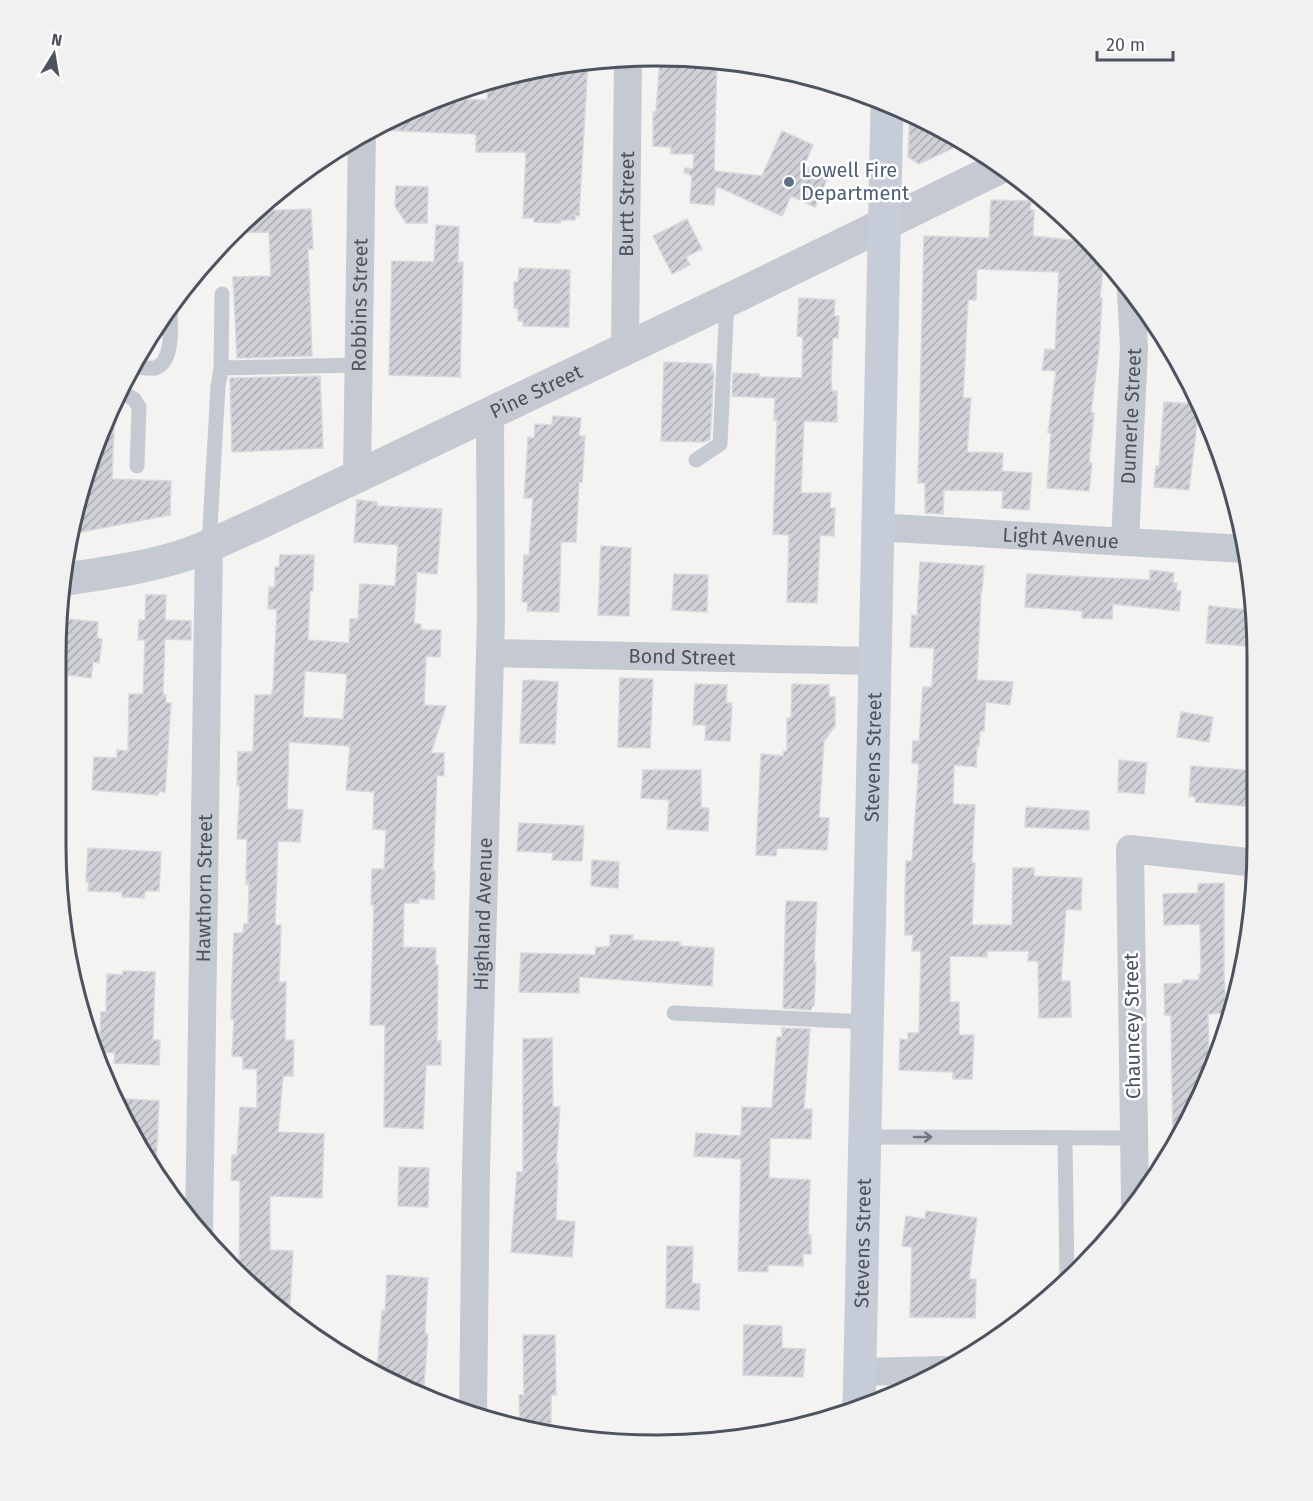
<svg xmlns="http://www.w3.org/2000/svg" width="1313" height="1501" viewBox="0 0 1313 1501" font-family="'Fira Sans',sans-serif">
  <defs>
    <pattern id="building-hatch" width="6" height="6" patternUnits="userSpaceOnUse" patternTransform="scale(1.5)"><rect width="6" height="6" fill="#d0d1d6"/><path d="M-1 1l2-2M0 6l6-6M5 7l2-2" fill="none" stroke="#abacb1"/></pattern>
  </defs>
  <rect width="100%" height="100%" fill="#f4f3f2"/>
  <path fill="url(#building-hatch)" stroke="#d7d8dd" stroke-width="1.5" fill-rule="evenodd" d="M696,57L717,60L714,171L762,176L782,131L813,145L804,166L828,177L815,207L791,196L782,216L716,186L714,205L690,203L692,176L684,172L685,168L693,169L694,154H671V147L653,146V112H656L660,58Z
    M588,60L579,216L575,215V220H561L560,223L534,222V218H523L526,152H476V134L378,130L377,127L433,101L460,102V99L487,100L488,82L578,61Z
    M910,113L923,118L964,143L919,164L908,157Z
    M396,186L428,187L427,223H406L395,206Z
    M991,200L1031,201L1030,210H1034L1033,236L1089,242L1104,256L1100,298H1102L1099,349L1091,412L1094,413L1089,463H1092L1089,491L1047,488L1051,433H1048L1056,371L1042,370L1045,349L1055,350L1059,272L977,269L976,300H968L963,398H971L967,452L1003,453L1002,471L1032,473L1029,510L1002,508L1003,491L944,490L943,514L925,513V483H918L924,236L989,238Z
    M311,209L313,249H308L312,356L237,358L233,277L271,276L269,232L233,233L254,211Z
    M687,219L702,249L686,257L690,265L672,274L653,236Z
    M436,225L459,227L458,262H463L460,377L389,375L392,261L434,262Z
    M519,268L570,270L569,327L523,326V321H518V308H514V282H518Z
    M799,298L835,300L834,316H839L838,338H833L831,378L832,391H837V422L804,421L801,493H831L830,508H835L834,536L820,535L817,603L787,602L789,535L773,534L777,420H774L775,398L732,396L733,373L759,374V377L802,378L803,337L797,336Z
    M664,362L712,364V372H714L710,439L705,442L661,441Z
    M320,376L323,448L232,452L230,378Z
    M1164,402L1197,404L1196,415H1198L1189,490L1154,487L1156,466H1159Z
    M115,404L112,479L171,481L170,515L71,534L87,464Z
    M553,416L581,418L579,436H585L582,482H579L576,542H561L559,612L527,611L528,602H522L524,555H529L533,498H524L528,437L534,438L535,424L552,425Z
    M357,500L377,502V506L442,509L437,574L417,572L414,624H421V630H441L440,657L426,656L424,705L446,706L431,753H444V776L437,775L433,871H435L434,899H418L419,903H404L403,947L436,948L435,965H438L437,1041H441V1065H426L423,1129L384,1127L385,1025H370L374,905H371L372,869H384L386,830L373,829L374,792L346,790L350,746L289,742L287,809L303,810L300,842L278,841L275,925H281L279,982H286L285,1040H294L293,1076H283L278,1132L324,1134L322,1198L270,1196V1250L293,1251L290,1304L271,1303L239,1273L240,1181L231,1180L232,1155H237L240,1107L257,1108V1069H243V1057L232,1056L234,1019H231L232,982L234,933H243L244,924H248L249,884H246L247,839H237L240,786H237L238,752H253L255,695H271L273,689L277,609H268L269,587H275V567H279L280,555H314L313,591H310L308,640L349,643L350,619H358L360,584L395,586L398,545L354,542ZM305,671L347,674L343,719L303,717Z
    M601,546L631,548L629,616L598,615Z
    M920,562L984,566L982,591H981L977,680L1013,682L1010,705L986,702L984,731H980L979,746H977L976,767L954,765L953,804L975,805L972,863H975L972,925H1012L1013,868H1034V876L1082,878L1081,910L1066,909L1061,981H1070L1071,1017L1039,1018L1038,961H1028L1029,951H987V957L950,956V1002H959V1035H974L972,1079H953V1072L899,1070L900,1039L908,1040V1033H919L921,951H912L913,935H905V892L906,861H912L919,764L912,763L913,741H919L923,687H932L934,648L910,647L912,615L917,616Z
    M1150,570L1174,573L1173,583H1177L1176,591H1181L1179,611L1113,604L1112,619L1082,618V611L1025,607L1027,574L1150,580Z
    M674,574L708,575L707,612L672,610Z
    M146,595H166L165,620L191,621V640L165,639L163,695H166V703H171L165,792L159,791L158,795L92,790L94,757L117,758V750L128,751L129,694H143L145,640H138L139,620H145Z
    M1209,606L1246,610V613H1251L1248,646L1206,643Z
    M67,619L98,622L97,638L102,639L99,663L93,662L91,678L61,674Z
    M620,678L653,679L650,748L618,747Z
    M531,680L558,682L555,744L520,743L523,681Z
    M695,684L727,685L726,703H732L730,741L705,740L706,725H693Z
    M792,684L829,685V697H835V726L824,741L819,817L829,818L827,850L777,848L776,856L756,855L761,754L783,756L784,751H787V718H791Z
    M1181,712L1213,717L1209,742L1177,737Z
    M1119,760L1147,763L1144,794L1118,792Z
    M1191,766L1257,771V807L1195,802L1196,797L1189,796Z
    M643,770H701V808H709L708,831L667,829L669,800L641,798Z
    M1026,807L1089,811V830L1025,827Z
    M519,823L584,826L582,861L552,860L553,853L517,851Z
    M88,848L161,852L159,891H145L144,898L122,897V892L88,891L89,882H86Z
    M592,860L619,862L618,888L591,886Z
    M1224,883V974L1226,1013L1208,1014L1209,1080L1173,1148L1171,1015H1165L1164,984L1183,983V980H1199V974H1201L1200,924L1164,925L1163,894L1198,893V884Z
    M786,901L817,902L814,963H816L814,1006H812L811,1010L783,1008Z
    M610,935H633L632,940L680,942V946L714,948L712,986L579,977V993L519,992L521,953L595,955L596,947H610Z
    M123,971L155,972L153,1040H160L159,1065L114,1063L115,1053L99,1052L101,1012H106L107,974L123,975Z
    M782,1028L810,1029L804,1109H812L811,1139L770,1138L769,1178L810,1180L808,1234L811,1235V1254H803V1266L768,1265V1272L738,1271L741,1159L694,1156L696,1133L741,1136L742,1107L772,1108L777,1037H782Z
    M552,1038L553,1107H560L556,1164H558L556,1220L575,1222L572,1257L511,1252L517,1172H523V1039Z
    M113,1098L159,1101L156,1168L118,1111Z
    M399,1167L429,1168L428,1207L398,1206Z
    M926,1211L977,1218L969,1279H976L975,1318L910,1317L912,1247L902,1246L906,1216L925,1219Z
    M667,1246L693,1247L692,1283L700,1284L699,1310L666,1308Z
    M387,1275L428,1278L425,1334H428L423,1398L377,1371L382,1310L385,1311Z
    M744,1325L782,1326V1348L805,1349L803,1377L743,1375Z
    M523,1335H555L556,1395H551V1423L520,1424L519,1395H524Z"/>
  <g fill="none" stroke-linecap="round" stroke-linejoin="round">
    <path stroke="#c5cad2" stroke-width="15" d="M222,294L221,368L359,365
      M131,367C138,367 149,369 155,368C175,362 170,322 170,306
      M120,392L134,399L139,407L137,466
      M696,460L720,444L727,301
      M209,544L218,387L221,368
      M674,1013L867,1022
      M865,1137L1134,1138
      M1065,1138L1067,1280"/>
    <g stroke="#c5cad2" stroke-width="28">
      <path id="s1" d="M625,348L628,59"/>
      <path id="s2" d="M357,476L362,133"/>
      <path id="s3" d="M878,527L1243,549"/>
      <path id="s4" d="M1125,542L1134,348L1131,291"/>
      <path id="s5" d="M490,653L876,661"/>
      <path d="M1135,1202L1130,849L1256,863"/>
      <path id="s6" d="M199,1232L209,544"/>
      <path d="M860,1372L945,1370"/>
      <path id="s7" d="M473,1414L476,1169L491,619L490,414"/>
    </g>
    <path stroke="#c5cad2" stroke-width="33" id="s8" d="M61,580C104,573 147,568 188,554C210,546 232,535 253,526L743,293L1001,167"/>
    <path stroke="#c7cdd8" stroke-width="33" id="s9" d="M859,1409L887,104"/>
  </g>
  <defs><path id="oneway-shaft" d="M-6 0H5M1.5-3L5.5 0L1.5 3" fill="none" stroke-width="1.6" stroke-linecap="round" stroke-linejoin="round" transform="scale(1.5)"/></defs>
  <use stroke="#707681" href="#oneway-shaft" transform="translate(923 1137)"/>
  <circle fill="#5c6f8a" stroke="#fff" stroke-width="2" cx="789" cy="182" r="6"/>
  <g text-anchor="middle" stroke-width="5" stroke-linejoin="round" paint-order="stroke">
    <g font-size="20" fill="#4e5e75" stroke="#fff" text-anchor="start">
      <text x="801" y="177">Lowell Fire<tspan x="801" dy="23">Department</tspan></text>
    </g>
    <g font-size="20" fill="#4c525e" stroke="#fff">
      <text dy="7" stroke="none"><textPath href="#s1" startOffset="144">Burtt Street</textPath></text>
      <text dy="7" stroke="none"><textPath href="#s2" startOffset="171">Robbins Street</textPath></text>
      <text dy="7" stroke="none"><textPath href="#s8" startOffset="514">Pine Street</textPath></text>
      <text dy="7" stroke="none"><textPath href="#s4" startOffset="126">Dumerle Street</textPath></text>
      <text dy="7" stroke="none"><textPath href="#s3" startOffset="183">Light Avenue</textPath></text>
      <text dy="7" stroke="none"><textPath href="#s5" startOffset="192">Bond Street</textPath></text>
      <text dy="7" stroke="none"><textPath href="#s9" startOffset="652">Stevens Street</textPath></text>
      <text dy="7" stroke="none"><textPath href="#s6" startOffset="344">Hawthorn Street</textPath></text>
      <text dy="7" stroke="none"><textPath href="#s7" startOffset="500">Highland Avenue</textPath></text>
      <text transform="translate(1132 1026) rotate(-91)" y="7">Chauncey Street</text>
      <text dy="7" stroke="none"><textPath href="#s9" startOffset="166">Stevens Street</textPath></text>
    </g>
  </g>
  <path d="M0 0H1313V1501H0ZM656 66H657A590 590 0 0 1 1247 656V845A590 590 0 0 1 657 1435H656A590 590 0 0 1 66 845V656A590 590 0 0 1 656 66Z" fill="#f1f1f2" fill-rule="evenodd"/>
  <path fill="none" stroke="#4c525e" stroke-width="3" d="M656 66H657A590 590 0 0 1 1247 656V845A590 590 0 0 1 657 1435H656A590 590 0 0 1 66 845V656A590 590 0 0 1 656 66Z"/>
  <g transform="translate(54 54) rotate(11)" stroke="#ffffff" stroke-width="4.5" paint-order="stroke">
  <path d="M0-4.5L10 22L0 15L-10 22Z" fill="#4c525e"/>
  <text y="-9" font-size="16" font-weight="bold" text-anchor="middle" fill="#4c525e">N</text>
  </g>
  <path d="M1097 51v9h76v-9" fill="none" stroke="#4c525e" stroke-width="3"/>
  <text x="1106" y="51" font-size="18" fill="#4c525e" stroke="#ffffff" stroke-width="4.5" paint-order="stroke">20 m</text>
</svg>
